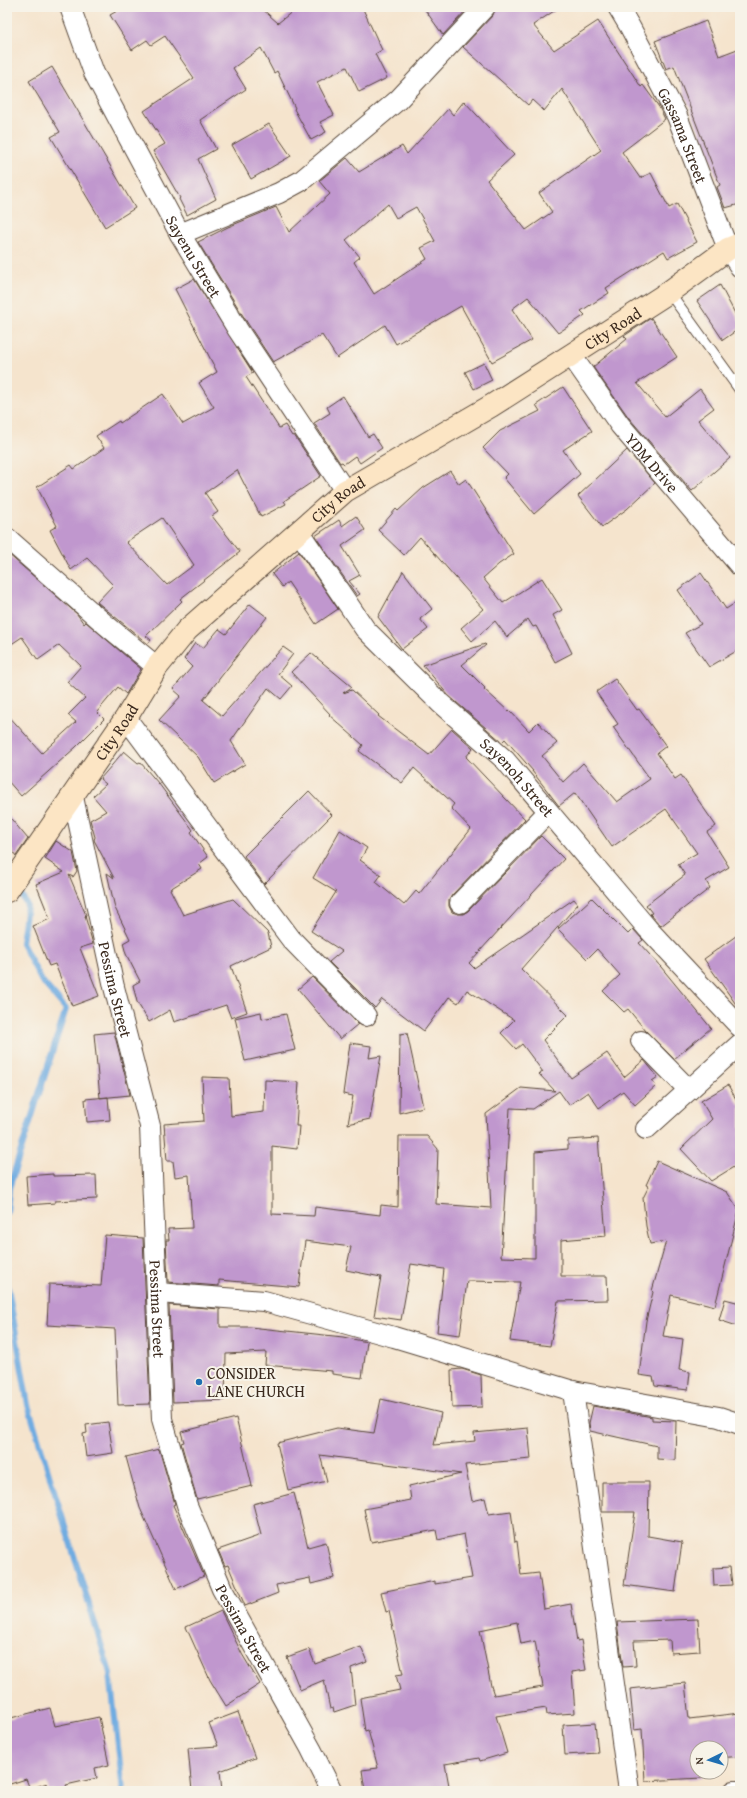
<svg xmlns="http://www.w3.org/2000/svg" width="747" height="1798" viewBox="0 0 747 1798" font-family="'Gentium Book Plus',serif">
  <rect width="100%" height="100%" fill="#f7f3e8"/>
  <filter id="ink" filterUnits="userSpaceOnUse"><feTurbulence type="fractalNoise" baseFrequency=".025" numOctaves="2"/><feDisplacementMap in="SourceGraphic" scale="8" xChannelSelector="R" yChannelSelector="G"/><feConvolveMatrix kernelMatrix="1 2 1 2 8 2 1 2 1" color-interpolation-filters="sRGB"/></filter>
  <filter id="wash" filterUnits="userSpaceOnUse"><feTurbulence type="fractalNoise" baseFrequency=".012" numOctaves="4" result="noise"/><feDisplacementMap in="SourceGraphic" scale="16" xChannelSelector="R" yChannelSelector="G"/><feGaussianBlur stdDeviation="0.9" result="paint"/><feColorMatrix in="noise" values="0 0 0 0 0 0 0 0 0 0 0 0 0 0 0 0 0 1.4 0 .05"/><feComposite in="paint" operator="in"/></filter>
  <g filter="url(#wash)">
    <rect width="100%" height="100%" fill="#f5e4cd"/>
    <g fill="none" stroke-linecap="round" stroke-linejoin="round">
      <path stroke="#6face1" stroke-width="6" d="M7,1212L9,1188L66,1009L41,980L22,943L27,905L16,886
        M7,1282L28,1405L110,1673L123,1791"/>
    </g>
    <g id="blocks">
      <path fill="#c097ce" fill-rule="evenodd" d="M124,7H260L278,23L298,7H362L382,50L375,54L387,78L359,92L347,67L317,82L334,115L320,122L326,132L311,140L294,109L295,108L277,71L274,73L261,48L233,68L246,89L200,120L216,149L198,159L216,199L187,215L179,199L180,198L153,151L165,144L144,111L194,78L165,36L151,45L147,40L132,50L110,15Z
        M423,7H469L443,35Z
        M496,7H560L533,25L554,50L598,21L641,87L643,85L659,107L665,119L622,152L640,178L651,173L669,208L677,204L697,242L668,258L664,251L606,288L609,293L581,311L585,315L558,333L528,297L512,309L532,340L492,362L461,306L396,344L385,325L337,358L322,335L273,362L248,324L198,242L228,227L276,207L289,232L330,194L319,181L347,158L359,172L402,146L407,154L448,109L453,115L464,101L514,155L487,180L526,230L552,212L539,193L601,150L562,89L544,111L532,100L528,105L463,47L493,15ZM388,204L396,218L416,207L435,241L421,248L427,259L374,294L354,262L360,257L346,240Z
        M706,21L719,56L740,48V204L725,208L717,187L720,185L674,66L666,69L655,41Z
        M52,67L135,208L105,227L51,137L60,132L29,81Z
        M269,124L291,156L251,179L232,145Z
        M194,279L253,373L246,377L279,428L285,425L292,436L294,435L321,476L284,501L286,504L261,517L237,470L205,493L218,512L212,516L240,552L180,599L182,601L146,636L151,640L148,644L97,602L113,585L87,558L71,570L50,530L57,526L37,487L71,465L74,469L104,448L96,436L119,421L120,423L163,394L183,424L214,407L199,383L217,372L175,289ZM162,518L194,565L167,585L126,542Z
        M720,285L740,323V328L723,340L697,301Z
        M651,318L677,357L637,383L665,417L700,389L714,408L698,420L730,458L692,491L629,418L593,367L627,339L624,336Z
        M484,363L492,380L474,389L465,372Z
        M563,387L592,431L563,450L580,474L534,514L504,478L508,474L483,448L500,431L540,411L536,405Z
        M343,396L368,437L373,434L382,448L360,463L355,456L344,464L342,462L340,463L314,423L330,413L327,407Z
        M627,450L655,483L627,509L602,527L578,496Z
        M450,471L459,484L466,479L514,554L499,564L483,578L503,603L542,578L562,610L553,615L572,653L555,662L536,626L533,627L528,619L507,637L495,621L472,641L461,628L483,609L420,537L404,555L378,530L396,509L398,511L423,488Z
        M356,516L365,530L342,546L360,575L349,581L360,594L357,596L315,536L339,520L342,526Z
        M299,552L338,609L316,624L288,582L282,587L272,574Z
        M7,553L77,614L84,624L86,622L141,669L126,694L118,687L97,712L104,719L76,747L21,796L7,780V714L42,753L76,722L68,715L85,698L67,682L81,666L59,645L38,660L22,637L7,647Z
        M403,571L432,609L420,619L428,629L402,649L378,617Z
        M701,573L726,609L740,600V649L709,667L685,633L701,624L678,590Z
        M250,604L267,617L203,700L222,716L283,647L293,654L278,674L292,686L281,699L268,688L231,741L245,764L214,783L198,757L159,720L181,696L173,689L192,667L184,659L195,643L203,648L219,629L226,634Z
        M485,644L486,645L462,665L485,688L484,689L508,711L509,710L529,731L538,722L557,743L542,756L563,782L583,763L617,802L650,779L613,727L618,724L596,692L615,679L637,710L639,709L666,746L657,753L675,779L681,775L716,826L707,832L729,867L706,881L710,888L661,926L650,914L652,913L646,905L685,875L678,864L697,853L666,809L612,847L575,793L559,806L532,771H533L505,739L502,742L448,695L423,665Z
        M311,653L352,687L343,693L352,690L379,715L378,716L429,755L452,729L473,748L466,757L525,819L452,895L449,900V906L452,912L458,914H463L468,911L541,836L564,859L469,963L474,968L574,899L578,904L521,969L568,1015L543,1040L571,1078L607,1053L624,1077L644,1060L658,1077L652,1081L656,1086L635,1105L623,1091L599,1108L588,1092L569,1105L559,1091L533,1109L510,1108L501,1257L535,1258V1152L568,1149V1140L598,1138L606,1236L561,1240V1276H607L608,1300L558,1301L550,1346L510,1341L520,1282L467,1281L460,1335L437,1332L444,1269L411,1264L401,1320L374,1316L381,1277L346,1270L351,1247L305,1241L299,1287L219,1280V1286L168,1282L166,1240H169L168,1229L192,1228L189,1175L175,1177L173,1161H167L164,1124L204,1121L202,1077L229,1078L231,1116L264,1112L265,1080L299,1082L296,1126H299L297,1149L272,1146V1214L314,1216L315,1207L380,1215L381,1205L398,1207L399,1136H427L438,1149L436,1204L491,1208L486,1114L521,1088L555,1091L539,1074L543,1072L522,1044L516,1049L501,1033L514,1020L467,990L458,1003L449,997L424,1031L382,999L375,1008L329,962L342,951L311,931L336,892L313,878L340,830L367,848L360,860L381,875L376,882L404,905L416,891L419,894L471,829L451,808L454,804L414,768L402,783L359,751L363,745L329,715L330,714L291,672Z
        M124,751L138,763L140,762L159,784L193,830L191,832L208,857L199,864L202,869L170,889L183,915L233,899L268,933L271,947L231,966L247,1012L231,1018L226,1005L174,1022L170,1010L149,1022L137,1002L133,985L140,981L126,954L123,943L130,939L115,908L107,873L114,878L94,840L95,837L90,820L106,811L93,796L106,784L100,779Z
        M309,791L332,815L264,884L244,856Z
        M7,814L28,839L16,856L7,844Z
        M56,841L73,852L77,871L73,877L69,875L86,915L85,916L93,944L80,948L99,996L72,1006L55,964L49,966L33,926L50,919L36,884L64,872L45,859Z
        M592,898L628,934L633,929L643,940L639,943L661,967L711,1028L674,1059L646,1031L628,1009L624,1012L603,991L620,975L597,949L587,959L558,929Z
        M740,933V1010L704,959Z
        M312,977L358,1024L340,1039L298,989Z
        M261,1012L262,1019L286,1014L295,1050L245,1061L235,1018Z
        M114,1032L130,1095L100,1098L94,1034Z
        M407,1033L423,1107L399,1113L400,1034Z
        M350,1043L371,1046L369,1058L381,1056L370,1119L348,1124L353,1096L343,1094Z
        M728,1085L740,1106V1163L711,1181L681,1149L712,1119L701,1101Z
        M108,1097L110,1120L87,1122L85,1099Z
        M657,1161L727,1192L739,1210L715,1306L671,1295L663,1336L683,1339L679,1370L690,1372L688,1390L655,1386L653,1377L639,1375L646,1321L653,1292L652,1291L666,1241L650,1244L646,1226L643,1198L649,1186L646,1185Z
        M53,1174V1176L96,1175L97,1199L55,1201V1203L28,1205L26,1176Z
        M105,1235L143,1238L150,1404L118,1405L115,1329L47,1325L49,1284L101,1286Z
        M725,1299L740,1303V1327L719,1320Z
        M169,1305L220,1309V1327H250L343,1337L367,1342L362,1378L332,1374V1371L265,1365L266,1352L226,1354L225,1400L173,1402Z
        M462,1369L481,1375L482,1407L452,1408L451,1370Z
        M381,1399L441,1413L434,1445L475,1441L474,1433L528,1428L531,1459L465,1465L472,1501L485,1498L489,1514L511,1511L515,1542L517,1541L521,1575L539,1573L544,1609L571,1604L577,1641L581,1640L586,1670L572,1672L575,1713L547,1715L546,1708L496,1716L507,1753L480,1761L479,1758L445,1764L450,1791H365L362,1770L378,1768L368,1730L365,1731L360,1698L400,1690L396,1675L403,1674L389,1611L386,1612L381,1592L435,1581V1584L472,1578L464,1534L438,1540L436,1530L371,1542L364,1509L411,1500L409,1486L461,1474L320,1455L327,1481L288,1490L277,1443L337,1428L374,1433ZM517,1622L521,1644L535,1641L543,1687L494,1695L491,1686L480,1630Z
        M593,1406L652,1417V1420L676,1421L675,1460L657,1459V1446L590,1431L589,1423Z
        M236,1418L252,1486L197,1499L181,1443L184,1442L181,1432Z
        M108,1422L113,1453L86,1457L83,1434L87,1433L86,1425Z
        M159,1449L175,1504L173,1505L204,1576L176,1589L140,1508L126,1457Z
        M602,1482H649L648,1536L682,1542L675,1592L624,1585L635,1512H602Z
        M294,1493L308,1547L326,1542L334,1578L311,1584L310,1578L276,1585L278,1593L245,1606L228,1565L225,1566L218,1550L261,1535L253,1504Z
        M730,1567L732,1585L714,1586L713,1568Z
        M221,1611L242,1654L260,1684L226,1706L210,1680L186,1627Z
        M698,1619L700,1651L671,1653L670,1640L634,1641L636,1666L623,1667L617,1622Z
        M361,1647L367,1662L351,1668L355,1705L334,1712L333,1708L330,1709L324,1680L300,1690L287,1657L309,1649L315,1664Z
        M685,1683L689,1719L740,1713V1756L721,1758V1748H697V1772H702V1778L645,1781L642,1729L634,1730L630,1689Z
        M50,1708L55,1726L99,1717L109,1765L95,1768L97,1778L66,1785L68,1791H49L47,1783L30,1789L26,1779L7,1785V1719Z
        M238,1712L255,1758L220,1771L222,1791H192L188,1748L218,1746L209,1723Z
        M595,1723L598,1753L565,1755L563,1725Z"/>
    </g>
  </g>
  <g filter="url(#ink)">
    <use href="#blocks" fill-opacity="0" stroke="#574638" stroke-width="1"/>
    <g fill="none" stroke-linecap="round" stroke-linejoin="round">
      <g stroke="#574638" stroke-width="12">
        <path id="lane" d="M669,292L740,390"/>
      </g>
      <g stroke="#574638" stroke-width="22">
        <g id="street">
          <path id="s1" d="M70,7L94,73L180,234L238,330L345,491"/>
          <path id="s2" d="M618,7L630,27L677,116L728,249L740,267"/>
          <path d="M180,234L279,193L301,181L398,100L485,7"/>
          <path id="s3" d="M571,355L620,425L740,566"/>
          <path id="s4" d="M299,532L365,629L440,703L505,760L648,929L740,1027"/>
          <path d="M7,538L106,625L157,667"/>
          <path d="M126,718L291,939L366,1016"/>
          <path id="s5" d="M73,797L114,987L150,1126L162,1419L187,1505L222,1589L311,1749L332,1791"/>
          <path d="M460,903L548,812"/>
          <path d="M641,1041L689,1090"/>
          <path d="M646,1129L740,1044"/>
          <path d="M158,1293L264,1301L394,1337L573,1391L719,1417L740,1424"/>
          <path d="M573,1391L629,1791"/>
          <path d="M734,1791H740"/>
        </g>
      </g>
      <g stroke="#574638" stroke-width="24">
        <g id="secondary">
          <path id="s6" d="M7,891L126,718L157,667L187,630L345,491L491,406L571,355L669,292L728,249L740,244"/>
        </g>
      </g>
      <use href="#lane" stroke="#fff" stroke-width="10"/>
      <use href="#street" stroke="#fff" stroke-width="20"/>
      <use href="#secondary" stroke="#fce5c4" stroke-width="22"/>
    </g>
  </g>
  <circle fill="#1f6fb2" stroke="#f7f3e8" stroke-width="1.5" cx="199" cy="1382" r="4"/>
  <g text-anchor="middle" stroke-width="4" stroke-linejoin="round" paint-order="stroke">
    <g font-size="16" fill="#3b2a1e" stroke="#f7f3e8">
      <text dy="6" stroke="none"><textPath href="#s2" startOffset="144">Gassama Street</textPath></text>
      <text dy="6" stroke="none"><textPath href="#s1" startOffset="279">Sayenu Street</textPath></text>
      <text dy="6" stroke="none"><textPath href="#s6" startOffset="841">City Road</textPath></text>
      <text dy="6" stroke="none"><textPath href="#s3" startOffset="135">YDM Drive</textPath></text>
      <text dy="6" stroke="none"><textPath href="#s6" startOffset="517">City Road</textPath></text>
      <text dy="6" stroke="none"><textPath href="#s6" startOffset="193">City Road</textPath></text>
      <text dy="6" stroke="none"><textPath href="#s4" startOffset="330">Sayenoh Street</textPath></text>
      <text dy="6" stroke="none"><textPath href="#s5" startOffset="197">Pessima Street</textPath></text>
      <text dy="6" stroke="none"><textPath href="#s5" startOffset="521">Pessima Street</textPath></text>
      <text dy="6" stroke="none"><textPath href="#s5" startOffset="857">Pessima Street</textPath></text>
    </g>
    <g font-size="16" fill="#3b2a1e" stroke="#f7f3e8" text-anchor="start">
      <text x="207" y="1379">CONSIDER<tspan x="207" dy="18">LANE CHURCH</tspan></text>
    </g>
  </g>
  <rect width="747" height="1798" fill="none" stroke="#f7f3e8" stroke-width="24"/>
  <g transform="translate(709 1760) rotate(265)"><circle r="19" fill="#f7f3e8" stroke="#aca397"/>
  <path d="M0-3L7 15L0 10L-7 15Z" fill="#1f6fb2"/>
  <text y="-6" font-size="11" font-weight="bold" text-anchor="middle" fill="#3b2a1e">N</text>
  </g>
</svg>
